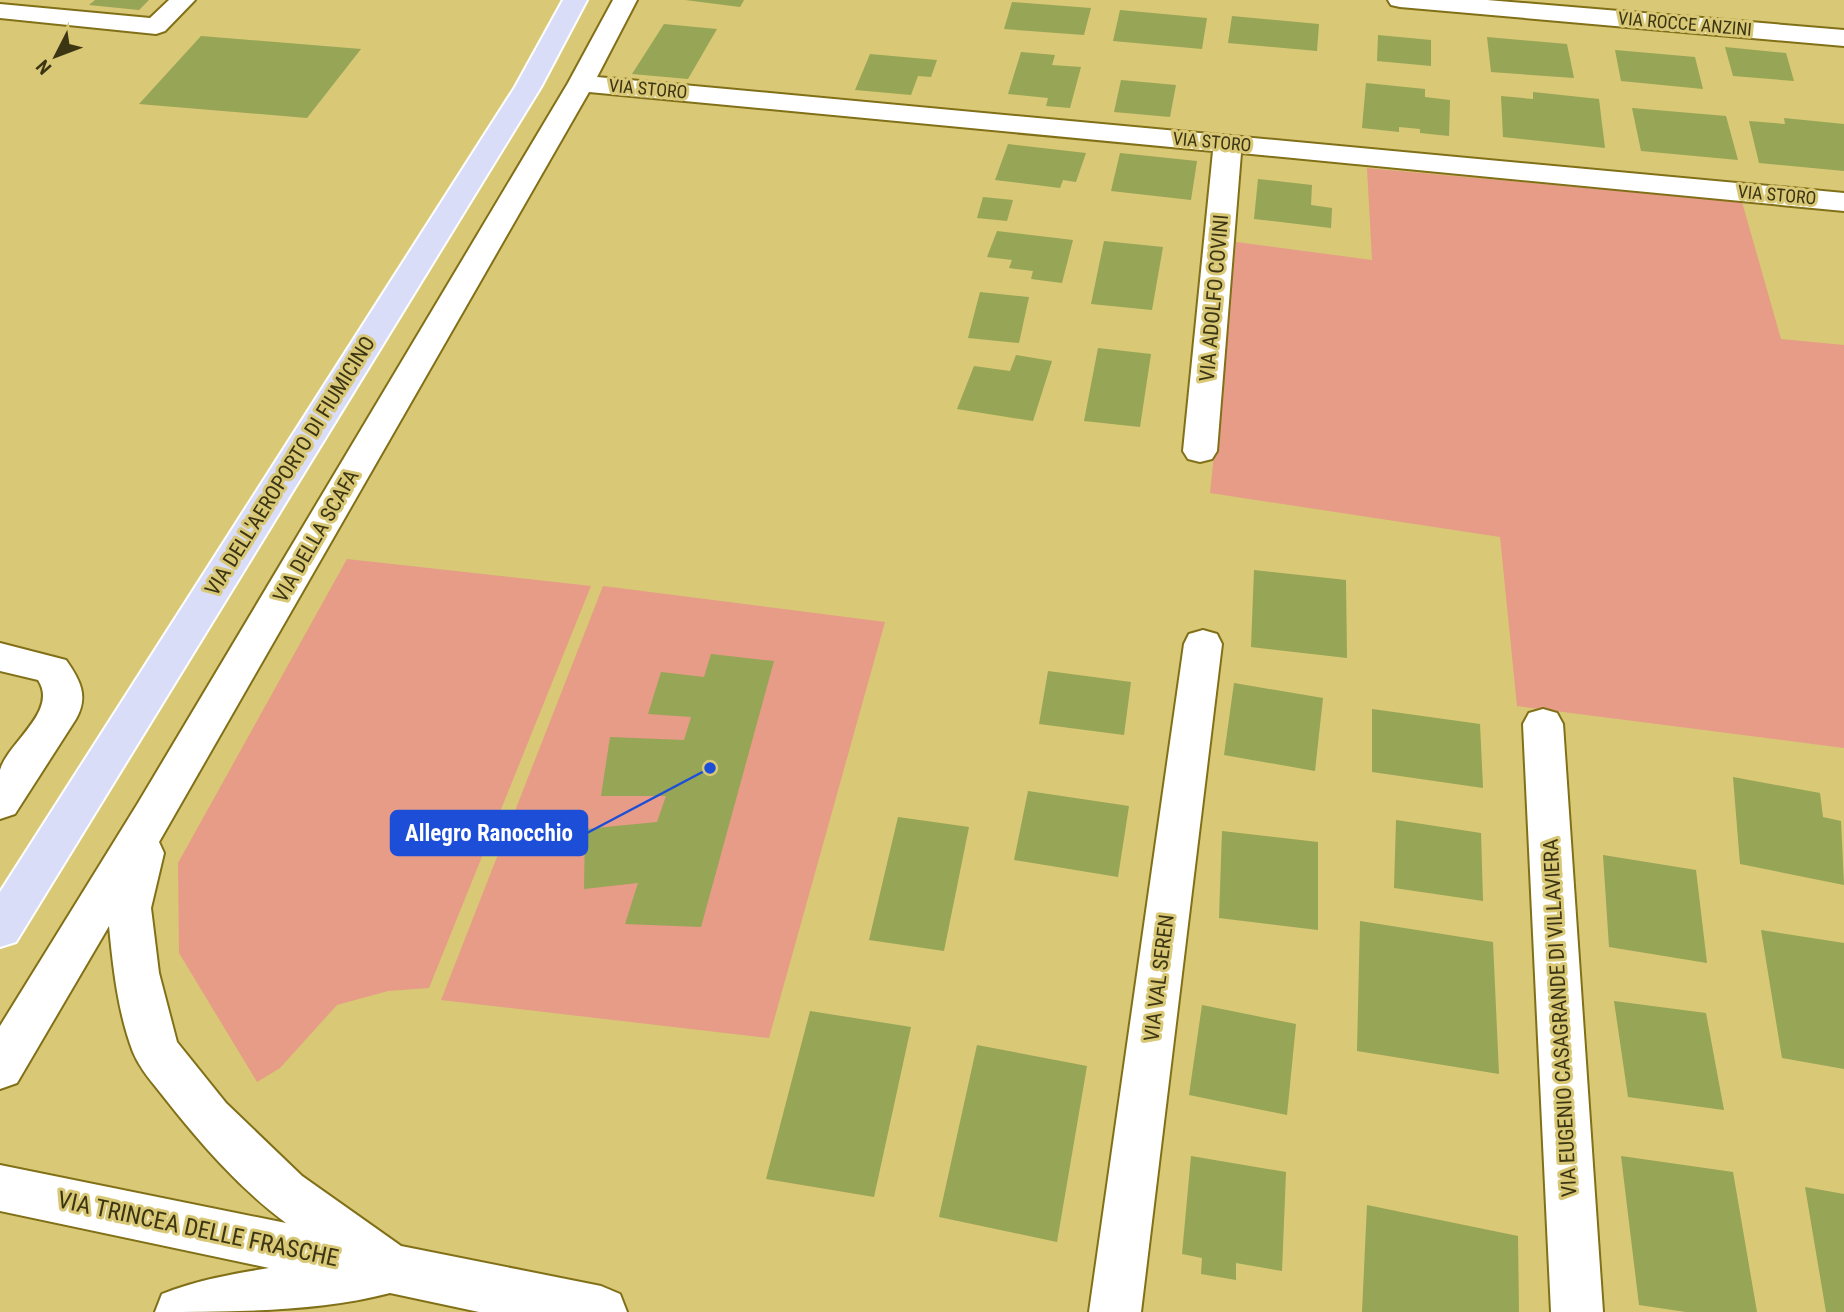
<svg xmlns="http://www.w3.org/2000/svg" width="1844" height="1312" viewBox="0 0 1844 1312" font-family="'Roboto Condensed',sans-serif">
  <rect width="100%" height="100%" fill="#d9c876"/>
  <path fill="#e69c86" d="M1367,168L1742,202L1781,339L1844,345V748L1517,706L1500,537L1210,493L1236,242L1372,260Z
    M347,559L591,586L429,988L388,991L337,1005L280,1068L257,1082L179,953L178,863Z
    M603,586L885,622L769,1038L441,1000Z"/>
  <path fill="#96a556" d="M95,0H149L139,10L89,5Z
    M685,0H744L740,7Z
    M1012,2L1091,8L1084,35L1004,29Z
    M1120,10L1207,18L1202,49L1113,41Z
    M1232,16L1319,24L1317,51L1228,43Z
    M664,24L717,29L688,79L632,74Z
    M1378,35L1431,40V66L1377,61Z
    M201,36L361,49L307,118L139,104Z
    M1487,37L1567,44L1574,78L1491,72Z
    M1725,47L1786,53L1794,81L1733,76Z
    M1615,50L1695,57L1703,89L1621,81Z
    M1021,52L1055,55L1052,65L1081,67L1070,108L1046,106L1048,98L1008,94Z
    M870,54L937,60L931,77L918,76L911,95L855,90Z
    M1121,80L1176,85L1170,117L1114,112Z
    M1366,83L1425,89V97L1450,100L1449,136L1420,133V129L1399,127V132L1362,128Z
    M1533,92L1599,99L1605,148L1503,137L1501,96L1533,99Z
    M1632,108L1726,116L1738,160L1641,151Z
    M1784,118L1844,124V171L1759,163L1749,121L1785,124Z
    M1008,144L1086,153L1076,182L1063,180L1060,188L995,180Z
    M1120,153L1197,161L1191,200L1111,191Z
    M1258,179L1312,185L1311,205L1332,208L1331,228L1254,219Z
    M983,197L1013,200L1007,221L977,218Z
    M997,231L1073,240L1062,283L1031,279L1033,271L1009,268L1012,260L987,257Z
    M1104,241L1163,247L1152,310L1091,304Z
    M980,292L1029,297L1019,343L968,338Z
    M1098,348L1151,354L1140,427L1084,421Z
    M1016,355L1052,361L1033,421L957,409L974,366L1010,371Z
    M1254,570L1346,580L1347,658L1251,647Z
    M711,654L774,661L701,927L625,924L638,883L584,889L585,829L657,822L666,796H601L610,737L684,740L691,717L648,714L661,672L704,677Z
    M1048,671L1131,682L1124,735L1039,724Z
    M1234,683L1323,698L1315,771L1224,755Z
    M1372,709L1480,724L1483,788L1372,772Z
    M1733,777L1820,793L1823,817L1841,821L1844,885L1740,864Z
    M1028,791L1129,806L1118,877L1014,860Z
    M898,817L969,827L944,951L869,940Z
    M1396,820L1481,833L1483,901L1394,888Z
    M1222,831L1318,842V930L1219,918Z
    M1603,855L1696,870L1707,963L1609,947Z
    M1360,921L1493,942L1499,1074L1357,1051Z
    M1761,930L1844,943V1069L1782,1058Z
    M1614,1001L1706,1013L1724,1110L1628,1097Z
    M1202,1005L1296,1024L1287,1115L1189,1095Z
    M810,1011L911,1027L874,1197L766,1179Z
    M977,1045L1087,1066L1057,1242L939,1217Z
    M1191,1156L1286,1172L1282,1271L1236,1263V1280L1201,1274L1202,1258L1182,1254Z
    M1621,1156L1733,1172L1757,1312H1686L1639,1305Z
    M1805,1187L1844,1194V1312H1826Z
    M1367,1205L1518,1236L1519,1312H1362Z"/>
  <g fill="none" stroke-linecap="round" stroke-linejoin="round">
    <g stroke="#817017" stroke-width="4">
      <path id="minor" d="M169,0H195L165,31L156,34L0,18V4L150,18Z
        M613,0H637L597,77L1844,193V211L1241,153L1217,451L1212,459L1200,462L1188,459L1183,451L1213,151L589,92L159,842L164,853L151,908L159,973L177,1042L226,1103L302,1176L401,1246L601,1286L620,1294L627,1312H479L390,1293C318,1312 231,1312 155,1312L162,1294C197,1280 232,1274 269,1268L0,1211V1165L286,1223C239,1188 199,1142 163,1096C152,1082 140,1069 133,1052C118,1013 113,968 109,926L17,1083L0,1089V1026L138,803L568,83Z
        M1388,0H1487L1844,30V46L1400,7L1391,5Z
        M1203,630L1217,634L1222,644L1141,1312H1089L1184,644L1189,634Z
        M0,643L66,660C80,680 89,696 76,719L15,814L0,819C0,805 0,783 0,770C8,742 59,711 38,680L0,671Z
        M1543,709L1557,713L1563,724L1603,1312H1551L1523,724L1529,713Z"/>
    </g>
    <g stroke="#fff" stroke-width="4">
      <path id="major" d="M563,0H587L541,87L16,942L0,947V892L515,87Z"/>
    </g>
    <use href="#minor" fill="#fff" fill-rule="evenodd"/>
    <use href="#major" fill="#d9ddf7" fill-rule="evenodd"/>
  </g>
  <g text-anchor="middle" stroke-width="6" stroke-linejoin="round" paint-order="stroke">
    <g font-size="18" fill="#3c3513" stroke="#d9c876">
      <text transform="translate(1685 24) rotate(5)" y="6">VIA ROCCE ANZINI</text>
      <text transform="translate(648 89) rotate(5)" y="6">VIA STORO</text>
      <text transform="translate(1212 142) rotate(5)" y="6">VIA STORO</text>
      <text transform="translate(1777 195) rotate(5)" y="6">VIA STORO</text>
    </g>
    <g font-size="21" fill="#3c3513" stroke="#d9c876">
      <text transform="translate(1214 298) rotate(-85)" y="7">VIA ADOLFO COVINI</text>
      <text transform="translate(290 466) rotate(-58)" y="7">VIA DELL'AEROPORTO DI FIUMICINO</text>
      <text transform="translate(316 536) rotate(-60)" y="7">VIA DELLA SCAFA</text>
      <text transform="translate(1159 978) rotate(-83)" y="7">VIA VAL SEREN</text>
      <text transform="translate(1560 1018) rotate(-93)" y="7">VIA EUGENIO CASAGRANDE DI VILLAVIERA</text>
    </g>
    <g font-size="24" fill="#3c3513" stroke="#d9c876">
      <text transform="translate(198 1229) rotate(12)" y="8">VIA TRINCEA DELLE FRASCHE</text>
    </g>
  </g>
  <path fill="none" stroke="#1d4ed8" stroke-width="2.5" d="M710 768L587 833"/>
  <circle fill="#1d4ed8" stroke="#d9c876" stroke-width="2.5" cx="710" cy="768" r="7"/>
  <rect fill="#1d4ed8" stroke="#1d4ed8" stroke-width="2.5" x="391" y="811" width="196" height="44" rx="7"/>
  <g font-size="23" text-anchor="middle" font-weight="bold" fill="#fff">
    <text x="489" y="841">Allegro Ranocchio</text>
  </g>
  <g transform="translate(56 56) rotate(228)" stroke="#d9c876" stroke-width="5" paint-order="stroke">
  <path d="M0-5L12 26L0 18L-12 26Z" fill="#3c3513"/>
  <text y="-10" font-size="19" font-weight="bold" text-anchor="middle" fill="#3c3513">N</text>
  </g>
</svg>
